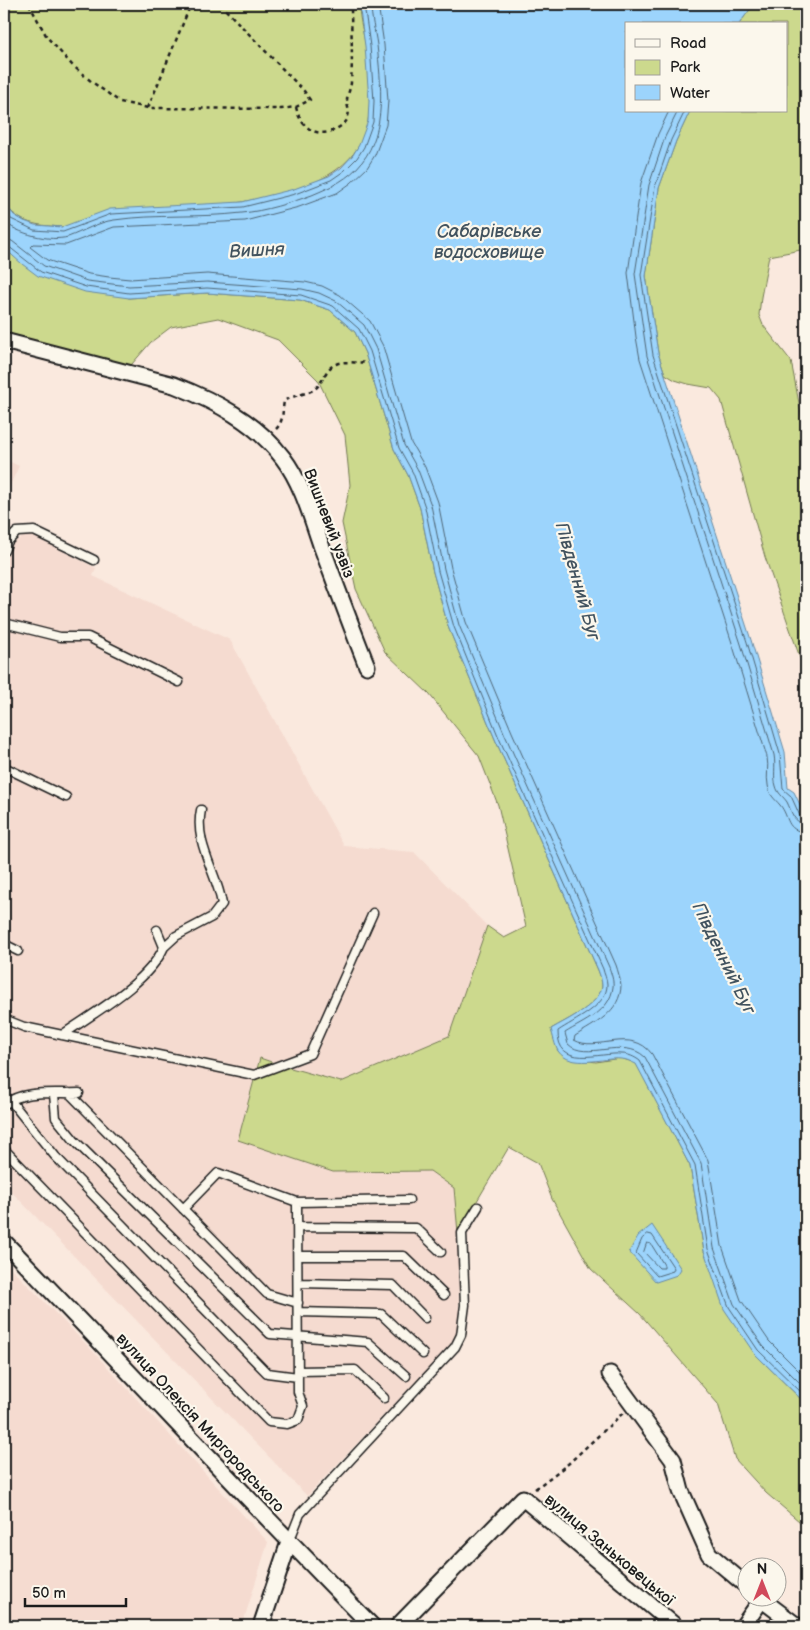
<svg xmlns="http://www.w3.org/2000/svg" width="810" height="1630" viewBox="0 0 810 1630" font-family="'Balsamiq Sans',sans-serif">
  <rect width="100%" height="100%" fill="#fae9de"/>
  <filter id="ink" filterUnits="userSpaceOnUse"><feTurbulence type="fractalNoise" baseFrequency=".02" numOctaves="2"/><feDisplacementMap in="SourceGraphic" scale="10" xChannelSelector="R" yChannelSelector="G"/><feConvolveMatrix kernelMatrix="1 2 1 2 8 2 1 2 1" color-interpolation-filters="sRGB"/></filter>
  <g filter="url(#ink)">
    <path fill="#f5dbd0" d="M4,459L19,466L4,498Z
      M24,536H33L96,568L93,576L230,640L344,846L414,852L487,926L449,1036L341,1082L280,1065L260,1058L238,1139L333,1172L430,1171L454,1188L458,1233L459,1315L455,1340L307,1496L4,1184V561L12,544Z
      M4,1261L88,1346L268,1542L242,1626H4Z"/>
    <path fill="#ccd98d" stroke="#747a54" d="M4,4H359C359,19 364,34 366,49C367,72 372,99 368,121C356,181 292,191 242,202L62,227C37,225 20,225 4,203Z
      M754,4H806V249L769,256L761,297L759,315L763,325L791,361L806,440V675L765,557L721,400L711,388L688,384L675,380L665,374L658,353L646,276L659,188L676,141L690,111H786V24H739Z
      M4,248L7,252L129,298L207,293L300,300L330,310L355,332L365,353L394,449L408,475L420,508L433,572L449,629L495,739L598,970C600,975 602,981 602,986C600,1005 566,1020 551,1029L558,1051L565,1057L596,1062L620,1058L636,1063L690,1166L704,1251L754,1353L806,1404V1527L766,1493L735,1459L718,1404L640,1314L591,1269L552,1199L538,1163L509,1147L458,1233L454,1188L430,1171L333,1172L238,1140L260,1058L280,1065L341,1082L449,1036L487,926L504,938L526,927L498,805L479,756L429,694L385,652L356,589L342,523L350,485L345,435L318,380L278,340L218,318L171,327L151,342L125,372L4,341Z"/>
    <path fill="#9cd4fc" stroke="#698aa2" d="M359,4H754L739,24H626V111H690L676,141L659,188L646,276L658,353L751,640L785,752L788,788L794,792L806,817V1404L754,1353L724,1309L704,1251L690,1166L636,1064C631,1062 627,1059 621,1059C604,1057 571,1070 558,1051C555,1046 553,1036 551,1029C566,1020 600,1005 602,986C602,981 600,975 598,970L495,739L449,629L433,572L420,508L408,475L394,449L365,353L355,332L330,310L300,300L207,293L129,298L85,292L38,276L22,264L4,248V203L14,215L24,221L35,225L62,227L110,209L242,202L294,189L329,176L341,168L353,155L359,145L368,121L369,101L365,46Z
      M652,1225L681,1269L677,1275L656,1282L629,1252L638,1236Z"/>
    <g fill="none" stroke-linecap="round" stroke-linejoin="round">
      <path stroke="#4f6676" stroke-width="1" d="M378,4L384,45L388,101L386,125L375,155L367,168L351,183L337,193L299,207L245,221L114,227L66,245L33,244L30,247L47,260L89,274L109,277L130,279L207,274L305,282L322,286L340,295L370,321L383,346L411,443L425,467L438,502L451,568L466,622L512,732L616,965C618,971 620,978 621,985C621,1012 594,1024 575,1036L574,1040C597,1053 631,1026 652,1054L708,1160L722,1246L741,1300L769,1341L806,1378
        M669,111L658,134L641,183L628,273L636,337L640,359L733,646L767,757C769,767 766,776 768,785C769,795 774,798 780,805C790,817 785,831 806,832
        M678,111L665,137L649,185L635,274L647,356L741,644L774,755C776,766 773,777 776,786C778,794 783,796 787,802C792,812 793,823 806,824
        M685,111L671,140L655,187L641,275L653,355L747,642L780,754L783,789L791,796L800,816L806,818
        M4,211L11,219L34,230L63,232L111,214L243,207L295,194L331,180L344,171L357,158L364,147L373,122L374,101L370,46L364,4
        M4,221C16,234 51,242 68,237C82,232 98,222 114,220C156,214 200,218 242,213C265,211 290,203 312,195C331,187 349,179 362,162C387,130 381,83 377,45C375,31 371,18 371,4
        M4,239L12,241L44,266L87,281L129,286L207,282L302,289L319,293L336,301L364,325L376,349L404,445L418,470L431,505L444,569L459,625L505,735L609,967C611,973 614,981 613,987C610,1012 584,1021 565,1033L568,1044C586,1062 623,1036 645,1057L701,1163L714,1248L734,1304L763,1346L806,1389
        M4,246H8L41,272L86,287L129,293L207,288L301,295L333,306L359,329L370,351L399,448L413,473L425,507L438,571L454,627L499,738L603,969C604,974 607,979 607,984C608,1006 574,1020 558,1031C557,1070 600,1052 622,1054C628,1054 635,1057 640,1061L695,1165L708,1249L729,1307L758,1350L806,1397
        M648,1234L652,1235L674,1268L673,1271L657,1276L636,1253L642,1239Z
        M647,1243L651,1244L664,1265V1268H659L644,1252Z"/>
      <g stroke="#1c1c1c" stroke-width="11">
        <path id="lane" d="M4,551L8,541L17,532L34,531L94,560
          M4,623L60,637H88L179,682
          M4,767L66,797
          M4,944L18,951
          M164,947L176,936L212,917L222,904C217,872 194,844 201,810
          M4,1019L24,1027L254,1075L310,1054L373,913
          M62,1035C95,1012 148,983 164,947L157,930
          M69,1093L267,1294L298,1303
          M54,1094L56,1118L74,1140L270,1334L368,1342L406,1376
          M10,1100L55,1156L267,1373L298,1377
          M4,1105C22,1089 56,1094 79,1093
          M4,1149L269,1422L287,1424L298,1420L303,1406L298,1392L297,1202
          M183,1209L218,1173L297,1202L409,1200
          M297,1227L416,1228L441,1252
          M298,1256H404L444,1295
          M298,1283L393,1285L425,1318
          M298,1312L381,1314L423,1354
          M298,1371L355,1370L384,1398
          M289,1542L300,1514L455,1347L461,1335L465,1305L462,1233L478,1207"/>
      </g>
      <g stroke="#1c1c1c" stroke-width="19">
        <path id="street" d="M4,341L174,385C215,401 256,422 283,458C302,483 311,516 321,545C336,585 351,626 367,666
          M4,1242C128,1369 247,1500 372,1626
          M610,1374L673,1460L681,1491L709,1554L748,1587
          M760,1598L797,1626
          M261,1626L289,1542
          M398,1626L523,1498L675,1626
          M743,1626L762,1599"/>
      </g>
      <path stroke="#1c1c1c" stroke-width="2.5" stroke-dasharray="4 4" stroke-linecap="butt" d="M29,4L47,37L72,65L92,82L120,102L148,108L281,109L296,107L310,100L304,91L220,4
        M296,107C301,131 322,141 342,125C345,123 348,120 348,116C350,111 347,106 347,101C347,94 351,88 351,82C353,56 351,30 351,4
        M148,108L191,4
        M276,429C284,421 282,412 284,401C293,395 309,394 316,388C324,381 325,368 336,364C345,360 357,364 367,362
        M4,1222L10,1229
        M535,1489L568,1464L623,1413"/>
      <use href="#lane" stroke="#fbf7ec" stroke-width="8"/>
      <use href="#street" stroke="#fbf7ec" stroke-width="15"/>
    </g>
  </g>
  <g text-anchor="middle" stroke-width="4.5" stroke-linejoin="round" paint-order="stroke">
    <g font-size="16" fill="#1c1c1c" stroke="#fbf7ec">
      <text transform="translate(330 523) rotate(69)" y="6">Вишневий узвіз</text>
      <text transform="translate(201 1422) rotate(47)" y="6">вулиця Олексія Миргородського</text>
      <text transform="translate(610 1549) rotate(40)" y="6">вулиця Заньковецької</text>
    </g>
    <g font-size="18" font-style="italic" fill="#42535f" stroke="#fbf7ec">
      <text x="489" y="237">Сабарівське<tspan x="489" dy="21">водосховище</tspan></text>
      <text transform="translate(257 250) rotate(-3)" y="6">Вишня</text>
      <text transform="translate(578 581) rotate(74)" y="6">Південний Буг</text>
      <text transform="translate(724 958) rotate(64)" y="6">Південний Буг</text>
    </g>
  </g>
  <rect width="810" height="1630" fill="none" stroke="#fbf7ec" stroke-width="20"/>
  <rect x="10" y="10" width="790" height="1610" fill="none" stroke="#1c1c1c" stroke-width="2" filter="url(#ink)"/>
  <rect x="625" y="22" width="162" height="90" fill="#fbf7ec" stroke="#a29f99"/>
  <rect x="635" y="39" width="25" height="8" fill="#fbf7ec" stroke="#a29f99"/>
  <text x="670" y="48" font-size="15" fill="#1c1c1c">Road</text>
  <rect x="635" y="60" width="25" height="15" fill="#ccd98d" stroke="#a29f99"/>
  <text x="670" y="72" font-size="15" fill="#1c1c1c">Park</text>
  <rect x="635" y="85" width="25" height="15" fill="#9cd4fc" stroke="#a29f99"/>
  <text x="670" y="98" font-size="15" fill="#1c1c1c">Water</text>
  <g transform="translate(762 1582)"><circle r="24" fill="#fbf7ec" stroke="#a29f99"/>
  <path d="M0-4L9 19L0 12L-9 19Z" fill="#d1495b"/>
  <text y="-8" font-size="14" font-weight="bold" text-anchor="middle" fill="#1c1c1c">N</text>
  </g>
  <path d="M25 1598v8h101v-8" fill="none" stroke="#1c1c1c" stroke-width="2.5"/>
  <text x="32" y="1598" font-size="15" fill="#1c1c1c" stroke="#fbf7ec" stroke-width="4" paint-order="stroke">50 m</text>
</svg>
